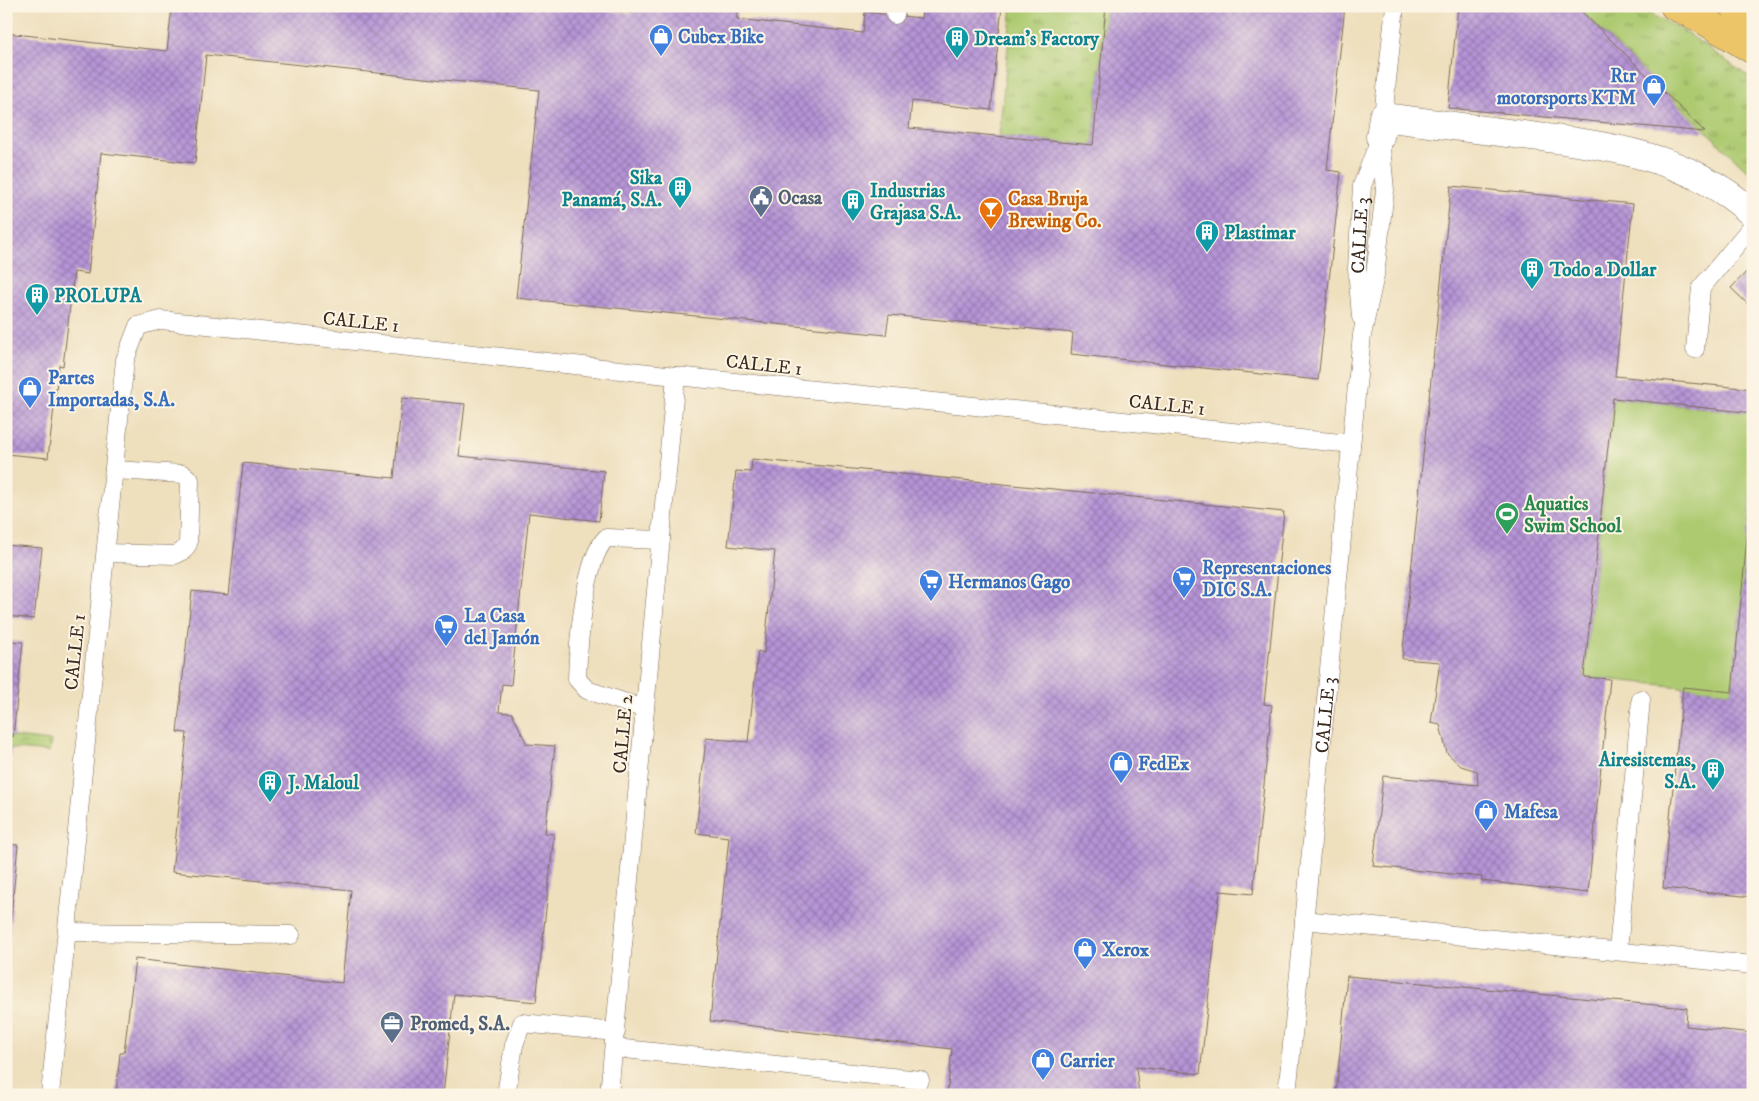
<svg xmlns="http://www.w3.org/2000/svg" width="1759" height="1101" viewBox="0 0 1759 1101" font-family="'IM FELL DW Pica',serif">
  <defs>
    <pattern id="grass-tufts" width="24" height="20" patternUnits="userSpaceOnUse" patternTransform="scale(1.25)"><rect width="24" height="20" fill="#adca71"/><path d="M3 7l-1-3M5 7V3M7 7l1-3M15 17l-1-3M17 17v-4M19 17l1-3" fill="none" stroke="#8ea45c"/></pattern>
    <pattern id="building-cross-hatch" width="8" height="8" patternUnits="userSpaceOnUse" patternTransform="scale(1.25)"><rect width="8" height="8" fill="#b694d7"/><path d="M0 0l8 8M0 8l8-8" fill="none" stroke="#9579ae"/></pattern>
  </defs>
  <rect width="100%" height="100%" fill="#fcf5e5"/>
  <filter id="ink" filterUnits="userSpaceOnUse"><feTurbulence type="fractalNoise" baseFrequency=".02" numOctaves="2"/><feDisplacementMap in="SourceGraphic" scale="10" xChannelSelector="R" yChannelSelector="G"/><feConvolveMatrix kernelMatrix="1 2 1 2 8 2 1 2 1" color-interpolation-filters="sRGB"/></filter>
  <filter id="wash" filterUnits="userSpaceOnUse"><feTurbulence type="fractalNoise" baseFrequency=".0096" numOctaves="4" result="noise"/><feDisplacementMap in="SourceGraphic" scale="20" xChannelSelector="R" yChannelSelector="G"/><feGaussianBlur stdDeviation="1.12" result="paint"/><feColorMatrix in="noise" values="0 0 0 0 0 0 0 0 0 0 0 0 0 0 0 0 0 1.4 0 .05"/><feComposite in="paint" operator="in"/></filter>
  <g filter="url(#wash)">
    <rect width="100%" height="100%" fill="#eedfbd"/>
    <path fill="url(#grass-tufts)" stroke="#747a48" d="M1012,6H1106L1093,145L999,137Z
      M1576,6H1632L1642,10L1686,32L1753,80V176Z
      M6,736L51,741L49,752L6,748Z"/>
    <path fill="#adca71" stroke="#747a48" d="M1613,398L1753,413V485L1732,692L1584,677Z"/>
    <g id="blocks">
      <path fill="url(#building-cross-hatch)" d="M172,6H594L593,9L633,13L634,6H738L737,19L863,33L865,12L921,18L923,6H1002L991,110L912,101L909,128L1093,145L1106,6H1345L1327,170L1341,172L1318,380L1071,354L1073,333L889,315L886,335L516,298L539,90L206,55L195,163L101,153L88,274L74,272L63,366L59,365L48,458L6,454V33L167,51Z
        M1458,6H1576L1705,132L1448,108Z
        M1451,186L1633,204L1615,376L1753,389V413L1613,398L1584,677L1610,679L1588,893L1481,881L1482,877L1373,866L1383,776L1478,785L1477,771L1461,766L1447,753L1440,725L1431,723L1440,662L1402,659Z
        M1749,269L1753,272V309L1731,288Z
        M402,398L465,404L459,456L604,471L599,521L529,513L511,685L502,684L499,712L512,713L527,744L555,746L545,833L554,834L536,1002L454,994L443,1095H116L120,1053H124L135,959L342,983L351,890L172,872L187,733L177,732L192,591L229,595L243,463L394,478Z
        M752,459L1284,512L1264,704L1272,705L1253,894L1220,891L1200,1074L1136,1067L1139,1095H947L952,1049L710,1021L729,837L696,833L706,738L748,742L758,651L764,653L775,551L728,546L736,471L751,472Z
        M1751,497L1753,897L1663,888L1683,687L1732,692Z
        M6,545L42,548L34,619L6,616Z
        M6,641L23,642L13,737L6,736Z
        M6,748H11L8,782H6Z
        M6,844L18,845L8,948H6Z
        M1347,976L1687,1008L1686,1026L1753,1033V1095H1336Z"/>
    </g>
  </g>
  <g filter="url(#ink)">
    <use href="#blocks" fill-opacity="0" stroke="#7a6956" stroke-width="1"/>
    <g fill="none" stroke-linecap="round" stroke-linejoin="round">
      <g stroke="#7a6956" stroke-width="19">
        <g id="service">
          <path d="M895,15L896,6"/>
          <path d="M1383,117L1395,6"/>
          <path id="s1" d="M1361,317L1357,268L1362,186L1379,141"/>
          <path d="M1695,349L1701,288L1753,225"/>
          <path d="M106,553L175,555L183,551L188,544L190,480L183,474L114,470"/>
          <path d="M645,709L587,690L577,679C578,647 584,560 606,538L661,540"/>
          <path d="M1304,920L1753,965"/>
          <path d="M67,932L291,935"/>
          <path d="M1618,951L1641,699"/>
          <path d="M615,1048L920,1080"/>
          <path d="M50,1095L125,360L138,326L161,320L676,376L1351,444"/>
          <path d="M506,1095L514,1045L522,1023L616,1032"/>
          <path d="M609,1095L676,376"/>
          <path id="s2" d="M1287,1095L1362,335L1375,275L1385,190L1380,137"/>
        </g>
      </g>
      <g stroke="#7a6956" stroke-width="29">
        <path id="minor" d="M1380,137L1383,117C1429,123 1476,129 1523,135C1605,145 1689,155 1753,214"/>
      </g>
      <g stroke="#7a6956" stroke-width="29">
        <path id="motorway" d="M1674,6L1700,18L1753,50
          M1734,6L1753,24"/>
      </g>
      <use href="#service" stroke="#fff" stroke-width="18"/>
      <use href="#minor" stroke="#fff" stroke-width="28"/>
      <use href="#motorway" stroke="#edc569" stroke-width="28"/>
    </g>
  </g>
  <defs>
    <g id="shop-pin" transform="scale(1.25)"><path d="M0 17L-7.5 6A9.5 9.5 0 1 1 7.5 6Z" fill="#3f7fe0" stroke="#fcf5e5"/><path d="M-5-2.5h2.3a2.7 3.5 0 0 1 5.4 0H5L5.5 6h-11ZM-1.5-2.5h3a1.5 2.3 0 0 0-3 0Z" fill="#fff"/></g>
    <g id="building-pin" transform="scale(1.25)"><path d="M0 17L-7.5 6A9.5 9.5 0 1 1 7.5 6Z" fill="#0f9aa8" stroke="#fcf5e5"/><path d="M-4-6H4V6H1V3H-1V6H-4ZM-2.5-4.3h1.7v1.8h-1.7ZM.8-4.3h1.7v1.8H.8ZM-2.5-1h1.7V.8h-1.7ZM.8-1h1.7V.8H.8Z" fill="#fff"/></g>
    <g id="civic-pin" transform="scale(1.25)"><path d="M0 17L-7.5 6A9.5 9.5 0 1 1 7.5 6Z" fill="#5c6f8a" stroke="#fcf5e5"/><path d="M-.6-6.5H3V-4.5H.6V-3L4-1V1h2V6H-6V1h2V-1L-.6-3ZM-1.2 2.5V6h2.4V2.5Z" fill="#fff"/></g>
    <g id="bar-pin" transform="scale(1.25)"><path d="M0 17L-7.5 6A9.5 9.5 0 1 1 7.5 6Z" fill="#e8710a" stroke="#fcf5e5"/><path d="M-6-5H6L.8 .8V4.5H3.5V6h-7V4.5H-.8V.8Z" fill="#fff"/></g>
    <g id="stadium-pin" transform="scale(1.25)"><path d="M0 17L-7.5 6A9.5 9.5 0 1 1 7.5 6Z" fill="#2e9e5b" stroke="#fcf5e5"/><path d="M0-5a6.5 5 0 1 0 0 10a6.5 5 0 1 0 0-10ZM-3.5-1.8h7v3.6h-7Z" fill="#fff"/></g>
    <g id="supermarket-pin" transform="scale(1.25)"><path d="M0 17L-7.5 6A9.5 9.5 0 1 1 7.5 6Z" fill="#3f7fe0" stroke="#fcf5e5"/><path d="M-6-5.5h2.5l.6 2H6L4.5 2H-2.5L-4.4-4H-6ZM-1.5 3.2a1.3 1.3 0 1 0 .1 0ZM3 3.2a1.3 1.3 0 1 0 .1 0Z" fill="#fff"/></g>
    <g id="office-pin" transform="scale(1.25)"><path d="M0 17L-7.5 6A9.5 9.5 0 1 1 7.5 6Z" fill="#5c6f8a" stroke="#fcf5e5"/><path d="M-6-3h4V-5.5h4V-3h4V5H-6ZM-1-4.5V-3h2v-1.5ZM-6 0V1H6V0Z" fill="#fff"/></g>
  </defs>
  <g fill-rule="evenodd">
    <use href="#shop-pin" x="661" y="36"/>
    <use href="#building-pin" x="957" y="38"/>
    <use href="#shop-pin" x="1654" y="86"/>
    <use href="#building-pin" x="680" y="188"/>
    <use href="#civic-pin" x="761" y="197"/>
    <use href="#building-pin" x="853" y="201"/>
    <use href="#bar-pin" x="991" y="209"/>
    <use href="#building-pin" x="1207" y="232"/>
    <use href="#building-pin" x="1532" y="269"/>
    <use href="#building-pin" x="37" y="295"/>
    <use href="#shop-pin" x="30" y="388"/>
    <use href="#stadium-pin" x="1507" y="514"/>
    <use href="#supermarket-pin" x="1184" y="578"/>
    <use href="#supermarket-pin" x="931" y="581"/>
    <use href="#supermarket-pin" x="446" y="626"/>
    <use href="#shop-pin" x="1121" y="763"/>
    <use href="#building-pin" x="1713" y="770"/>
    <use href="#building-pin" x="270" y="782"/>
    <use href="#shop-pin" x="1486" y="811"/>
    <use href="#shop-pin" x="1085" y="949"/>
    <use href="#office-pin" x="392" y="1023"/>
    <use href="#shop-pin" x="1043" y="1060"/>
  </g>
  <g text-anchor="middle" stroke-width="4" stroke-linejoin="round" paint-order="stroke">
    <g font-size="19" font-weight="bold" fill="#366cbe" stroke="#fcf5e5" text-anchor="start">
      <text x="678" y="43">Cubex Bike</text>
      <text x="1636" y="82" text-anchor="end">Rtr<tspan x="1636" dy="22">motorsports KTM</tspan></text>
      <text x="48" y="384">Partes<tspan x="48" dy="22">Importadas, S.A.</tspan></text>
      <text x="1202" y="574">Representaciones<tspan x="1202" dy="22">DIC S.A.</tspan></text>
      <text x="948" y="588">Hermanos Gago</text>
      <text x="464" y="622">La Casa<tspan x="464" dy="22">del Jamón</tspan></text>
      <text x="1138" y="770">FedEx</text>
      <text x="1504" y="818">Mafesa</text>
      <text x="1102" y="956">Xerox</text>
      <text x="1060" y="1067">Carrier</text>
    </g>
    <g font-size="19" font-weight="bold" fill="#0d838f" stroke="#fcf5e5" text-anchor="start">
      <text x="974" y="45">Dream's Factory</text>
      <text x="662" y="184" text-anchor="end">Sika<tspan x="662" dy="22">Panamá, S.A.</tspan></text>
      <text x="870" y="197">Industrias<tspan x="870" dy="22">Grajasa S.A.</tspan></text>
      <text x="1224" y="239">Plastimar</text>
      <text x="1550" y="276">Todo a Dollar</text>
      <text x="54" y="302">PROLUPA</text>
      <text x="1696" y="766" text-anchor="end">Airesistemas,<tspan x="1696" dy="22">S.A.</tspan></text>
      <text x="288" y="789">J. Maloul</text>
    </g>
    <g font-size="19" font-weight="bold" fill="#4e5e75" stroke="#fcf5e5" text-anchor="start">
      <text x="778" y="204">Ocasa</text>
      <text x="410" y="1030">Promed, S.A.</text>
    </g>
    <g font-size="19" font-weight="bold" fill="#c56008" stroke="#fcf5e5" text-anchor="start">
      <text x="1008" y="205">Casa Bruja<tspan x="1008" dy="22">Brewing Co.</tspan></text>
    </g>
    <g font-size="19" fill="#3b2a1e" stroke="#fcf5e5">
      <text dy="7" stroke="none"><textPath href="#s1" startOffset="82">CALLE 3</textPath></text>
      <text transform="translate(361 321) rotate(6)" y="7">CALLE 1</text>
      <text transform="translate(764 364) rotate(6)" y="7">CALLE 1</text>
      <text transform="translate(1167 404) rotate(6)" y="7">CALLE 1</text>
      <text transform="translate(74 652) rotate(-84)" y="7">CALLE 1</text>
      <text dy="7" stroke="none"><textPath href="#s2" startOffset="382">CALLE 3</textPath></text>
      <text transform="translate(622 734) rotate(-85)" y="7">CALLE 2</text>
    </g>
    <g font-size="19" font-weight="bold" fill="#27864d" stroke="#fcf5e5" text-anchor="start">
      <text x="1524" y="510">Aquatics<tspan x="1524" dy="22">Swim School</tspan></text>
    </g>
  </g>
  <rect width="1759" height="1101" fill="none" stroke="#fcf5e5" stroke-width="25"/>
</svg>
